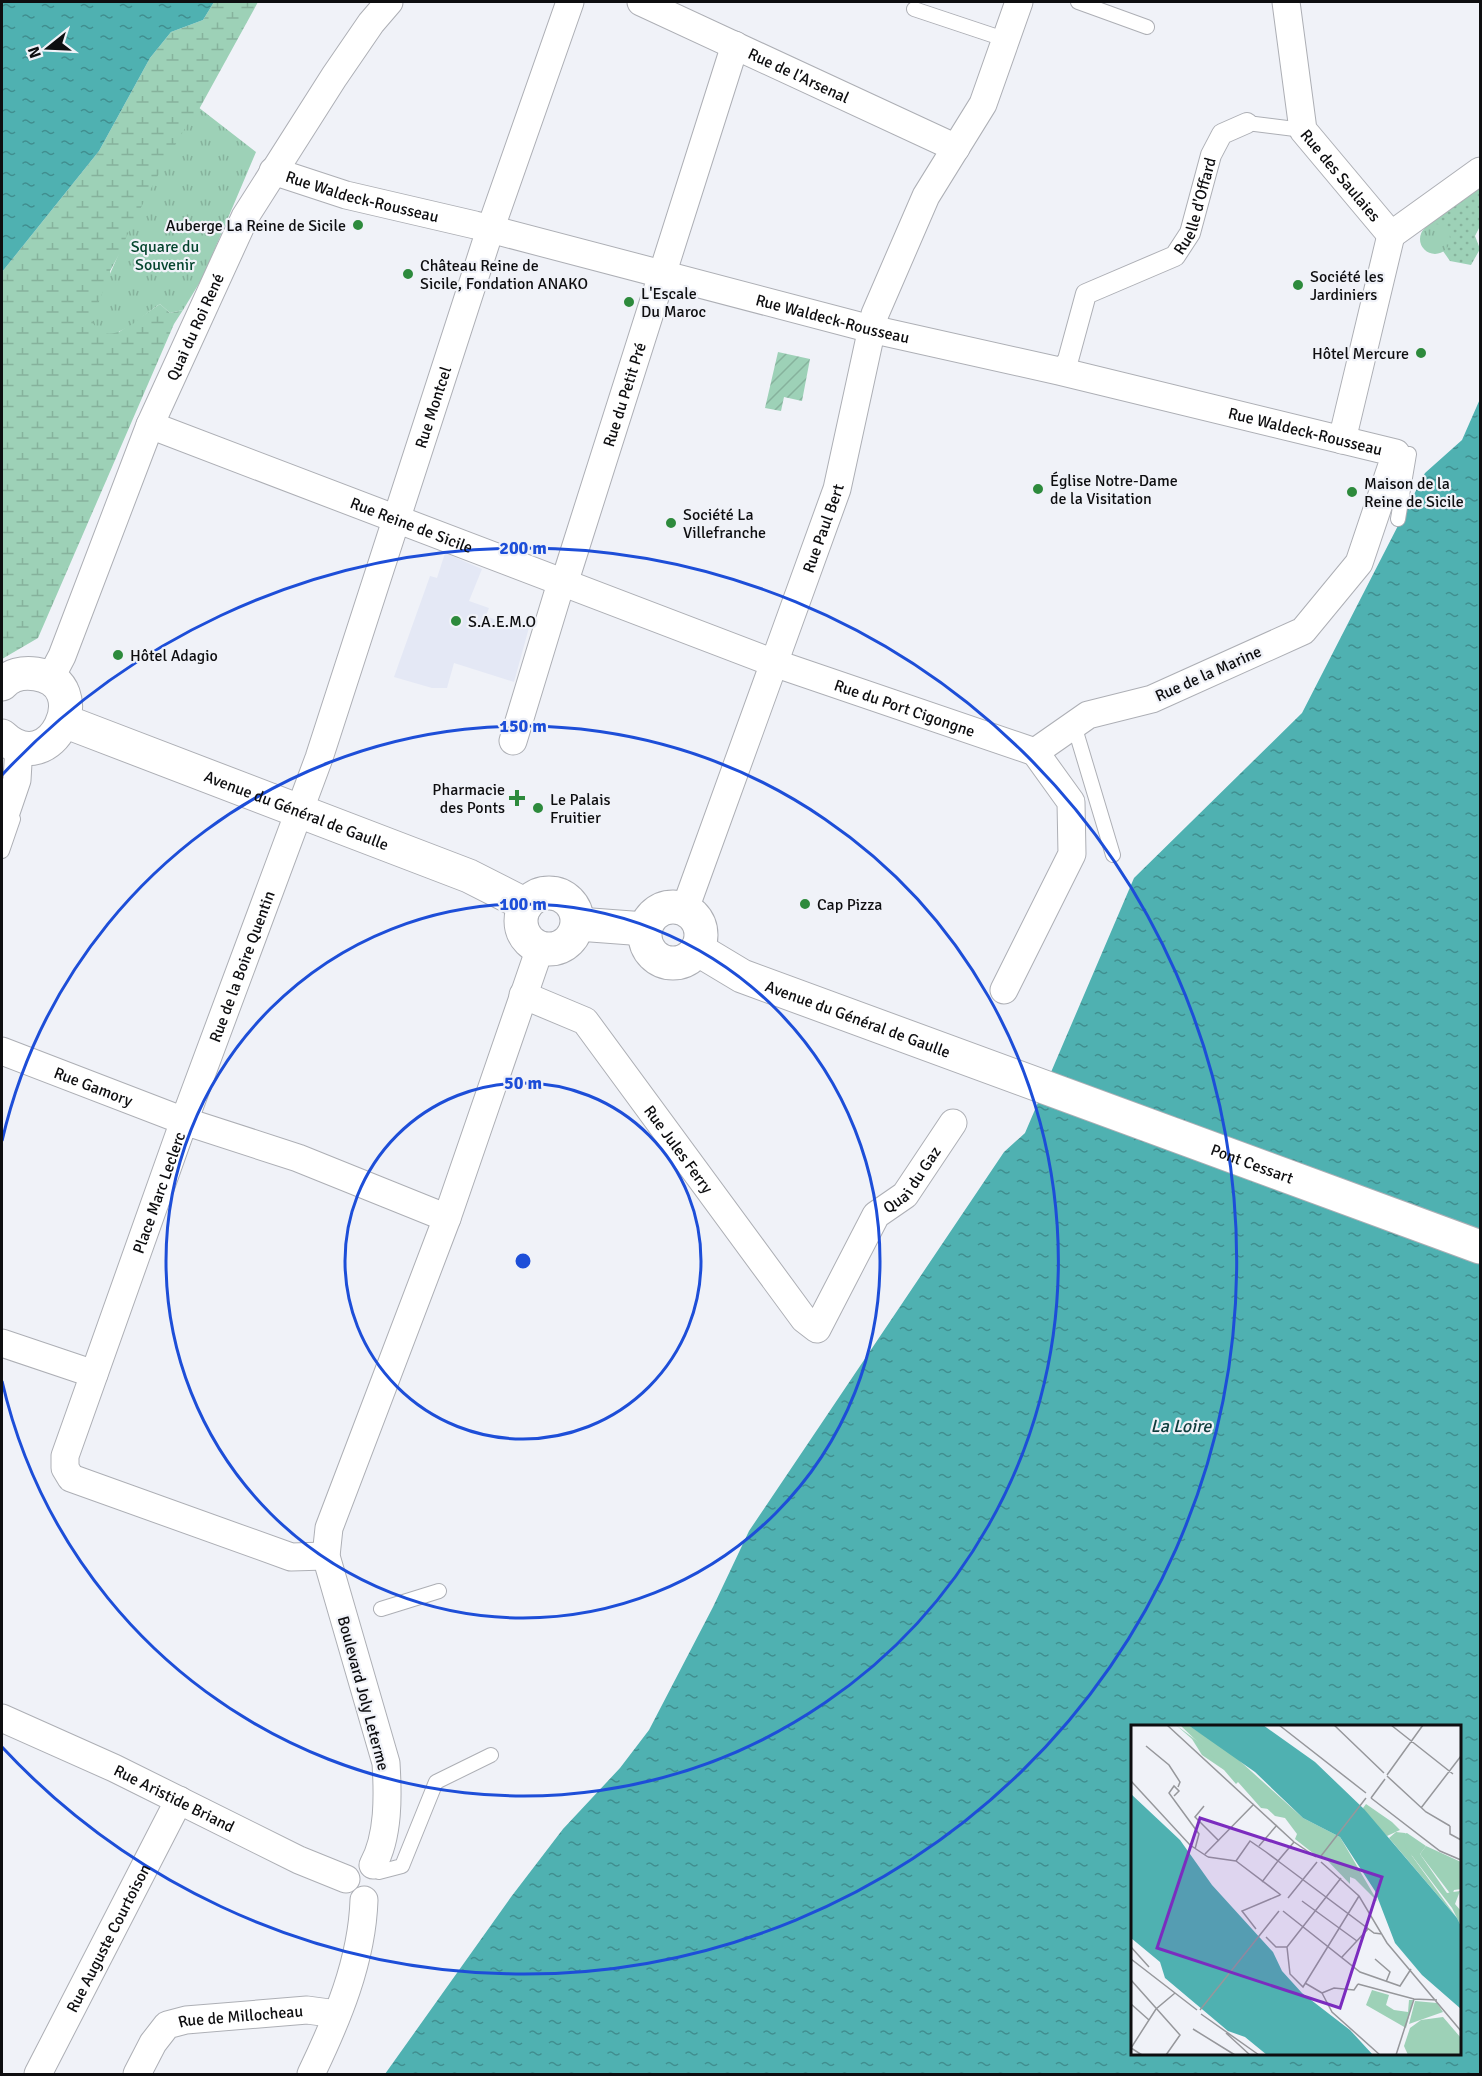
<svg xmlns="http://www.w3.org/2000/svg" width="1482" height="2076" viewBox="0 0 1482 2076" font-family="Signika,sans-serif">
  <defs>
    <pattern id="grass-dots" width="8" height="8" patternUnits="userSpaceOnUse" patternTransform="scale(1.5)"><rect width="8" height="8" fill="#9dd1b7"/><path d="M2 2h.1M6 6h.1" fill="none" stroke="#86b29c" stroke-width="1.8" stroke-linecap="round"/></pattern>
    <pattern id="wetland-marsh" width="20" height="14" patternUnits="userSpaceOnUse" patternTransform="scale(1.5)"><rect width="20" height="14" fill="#9dd1b7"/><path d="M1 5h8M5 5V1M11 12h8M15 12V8" fill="none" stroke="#86b29c"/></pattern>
    <pattern id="park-tufts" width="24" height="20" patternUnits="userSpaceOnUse" patternTransform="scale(1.5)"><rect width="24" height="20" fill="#9dd1b7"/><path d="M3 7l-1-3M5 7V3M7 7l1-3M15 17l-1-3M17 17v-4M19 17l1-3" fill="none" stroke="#86b29c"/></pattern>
    <pattern id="garden-furrows" width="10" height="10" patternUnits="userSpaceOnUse" patternTransform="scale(1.5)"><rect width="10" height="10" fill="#9dd1b7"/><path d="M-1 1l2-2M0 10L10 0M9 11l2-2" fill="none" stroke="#86b29c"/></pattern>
    <pattern id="water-ripples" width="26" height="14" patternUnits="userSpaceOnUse" patternTransform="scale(1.5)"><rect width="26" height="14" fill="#4fb1b1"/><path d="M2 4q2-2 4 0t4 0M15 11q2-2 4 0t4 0" fill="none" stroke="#408e8f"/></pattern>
  </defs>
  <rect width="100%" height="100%" fill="#f0f2f8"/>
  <path fill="#e4e8f5" d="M445,553L482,569L469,601L489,608L486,616L509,625L512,618L530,624L514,682L454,663L447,688H432L394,677L430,576L437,578Z"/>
  <path fill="url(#grass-dots)" d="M1480,183V226L1475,236L1480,249L1471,265L1450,261L1426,227Z"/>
  <path fill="url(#wetland-marsh)" d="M214,2H258L110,271L119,332L160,304L170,313L183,310L174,324L38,638L2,659V272L99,151L150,58L171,32L203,20Z"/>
  <path fill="url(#park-tufts)" d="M198,107L256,152L203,277L183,310L170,313L160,304C140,316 108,353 92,321C118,246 156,175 198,107Z
    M1420 239a15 15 0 1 1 30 0a15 15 0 1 1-30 0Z"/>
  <path fill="url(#garden-furrows)" d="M778,352L810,359L802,401L784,397L781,411L765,408Z"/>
  <path fill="url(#water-ripples)" fill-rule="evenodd" d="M2,2H214L203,20L171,32L150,58L99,151L2,272Z
    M1480,399V2074H385L511,1897L563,1829L620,1768L649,1730L713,1607L749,1531L1004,1152L1025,1133L1134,878L1302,713L1425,473L1462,440ZM1132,1726H1460V2054H1132Z"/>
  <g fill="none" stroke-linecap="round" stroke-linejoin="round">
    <g stroke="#adafb5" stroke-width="16">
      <path id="service" d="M1078,2L1147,27
        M914,9L1007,40
        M1247,123L1303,130
        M1398,519L1409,454
        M1074,725L1113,855
        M2,851L13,819
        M381,1609L439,1591
        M379,1872L402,1866L436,1782L491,1755"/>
    </g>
    <g stroke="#adafb5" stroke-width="22">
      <g id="pedestrian">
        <path id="s1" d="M1059,371L1068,360L1086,294L1175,256L1190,233L1211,155L1222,134L1247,123"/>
      </g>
    </g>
    <g stroke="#adafb5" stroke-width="29">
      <g id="minor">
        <path id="s2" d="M641,2L956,148"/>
        <path id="s3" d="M1286,2L1303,130L1391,235"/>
        <path id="s4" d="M273,171L346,195L475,225L871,329L1059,371L1396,453L1359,563L1303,631L1152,699L1088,715L1035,752"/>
        <path d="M1391,235L1480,171"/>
        <path id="s5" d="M150,425L774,663L1035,752"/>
        <path d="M1342,440L1391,235"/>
        <path id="s6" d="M50,679L62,656L150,425L245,217L334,77L371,23L389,2"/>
        <path id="s7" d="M513,741L558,593L568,571L735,45"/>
        <path d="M2,824L17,780L19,746"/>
        <path id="s8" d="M685,909L837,489L875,314L926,196L983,104L1019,2"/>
        <path d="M1004,990L1072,854L1071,802L1035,752"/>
        <path id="s9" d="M523,995L585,1021L804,1319L817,1329L876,1215L905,1195L953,1123"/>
        <path id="s10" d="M2,1051L184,1121L319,758L490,230L570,2"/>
        <path d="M2,1343L94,1374"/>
        <path id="s11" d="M326,1556L291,1557L71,1478L65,1468V1456L184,1121L298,1158L447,1218"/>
        <path id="s12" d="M2,1718L114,1768L299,1860L346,1879"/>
        <path d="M373,1865C389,1836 388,1795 386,1763L326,1556L329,1528L447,1218L540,948"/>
        <path id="s13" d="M38,2074L179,1800"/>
        <path id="s14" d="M137,2074L153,2043L167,2025L186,2020L307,2010L337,2014"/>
        <path d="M311,2074C337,2020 362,1961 364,1900"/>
      </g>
    </g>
    <g stroke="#adafb5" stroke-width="35">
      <g id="secondary">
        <path d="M2,684C10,675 23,672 36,674C97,683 52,783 2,736"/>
        <path id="s15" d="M64,721L469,876L526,905"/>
        <circle cx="549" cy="921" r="28"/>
        <circle cx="673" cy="935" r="28"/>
        <path d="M578,924L645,929"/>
        <path id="s16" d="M697,949L742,976L1480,1247"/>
      </g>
    </g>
    <use href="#service" stroke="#fff" stroke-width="14"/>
    <use href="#pedestrian" stroke="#fff" stroke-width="20"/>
    <use href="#minor" stroke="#fff" stroke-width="27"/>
    <use href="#secondary" stroke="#fff" stroke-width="33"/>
  </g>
  <g fill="none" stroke="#1d4ed8" stroke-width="3">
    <circle cx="523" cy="1261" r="178"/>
    <circle cx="523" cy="1261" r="357"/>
    <path d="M2 1141A535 535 0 1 1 2 1381"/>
    <path d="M2 775A713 713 0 1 1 2 1747"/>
  </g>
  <g fill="#2d8a3c" stroke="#f0f2f8" stroke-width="2">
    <circle cx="358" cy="225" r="6"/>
    <circle cx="408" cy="274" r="6"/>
    <circle cx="1298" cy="285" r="6"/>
    <circle cx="629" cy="302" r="6"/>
    <circle cx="1421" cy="353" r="6"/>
    <circle cx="1038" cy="489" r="6"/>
    <circle cx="1352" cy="492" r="6"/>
    <circle cx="671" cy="523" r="6"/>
    <circle cx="456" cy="621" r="6"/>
    <circle cx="118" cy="655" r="6"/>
    <path d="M514 789h6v6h6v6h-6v6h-6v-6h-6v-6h6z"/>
    <circle cx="538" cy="808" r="6"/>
    <circle cx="805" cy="904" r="6"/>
  </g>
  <g text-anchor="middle" stroke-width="4.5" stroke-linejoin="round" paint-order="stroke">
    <g font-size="16" fill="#0e0e10" stroke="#f0f2f8">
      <text dy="6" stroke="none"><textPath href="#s2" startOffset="174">Rue de l'Arsenal</textPath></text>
      <text dy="6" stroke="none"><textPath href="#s3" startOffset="188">Rue des Saulaies</textPath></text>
      <text dy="6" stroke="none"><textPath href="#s4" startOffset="93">Rue Waldeck-Rousseau</textPath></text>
      <text dy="6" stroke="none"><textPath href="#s1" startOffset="234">Ruelle d'Offard</textPath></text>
      <text dy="6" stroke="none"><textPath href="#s4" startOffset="579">Rue Waldeck-Rousseau</textPath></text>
      <text dy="6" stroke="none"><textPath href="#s6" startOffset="381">Quai du Roi René</textPath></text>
      <text dy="6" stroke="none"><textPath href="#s7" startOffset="364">Rue du Petit Pré</textPath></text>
      <text dy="6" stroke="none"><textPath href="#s10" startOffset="951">Rue Montcel</textPath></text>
      <text dy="6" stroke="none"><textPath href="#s4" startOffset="1065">Rue Waldeck-Rousseau</textPath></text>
      <text dy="6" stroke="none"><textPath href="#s5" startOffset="280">Rue Reine de Sicile</textPath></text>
      <text dy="6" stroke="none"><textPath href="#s8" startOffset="405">Rue Paul Bert</textPath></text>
      <text transform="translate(1208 673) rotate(-24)" y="6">Rue de la Marine</text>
      <text dy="6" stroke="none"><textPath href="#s5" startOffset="806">Rue du Port Cigongne</textPath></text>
      <text dy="6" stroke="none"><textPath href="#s15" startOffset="249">Avenue du Général de Gaulle</textPath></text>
      <text dy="6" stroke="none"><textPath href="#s10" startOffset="360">Rue de la Boire Quentin</textPath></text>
      <text dy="6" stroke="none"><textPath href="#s16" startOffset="176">Avenue du Général de Gaulle</textPath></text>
      <text dy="6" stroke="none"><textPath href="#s10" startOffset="98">Rue Gamory</textPath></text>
      <text dy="6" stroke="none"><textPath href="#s9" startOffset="226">Rue Jules Ferry</textPath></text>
      <text dy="6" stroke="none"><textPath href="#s16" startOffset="596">Pont Cessart</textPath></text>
      <text dy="6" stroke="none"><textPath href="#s9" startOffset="633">Quai du Gaz</textPath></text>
      <text dy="6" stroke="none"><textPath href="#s11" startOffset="572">Place Marc Leclerc</textPath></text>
      <text transform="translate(364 1693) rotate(75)" y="6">Boulevard Joly Leterme</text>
      <text dy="6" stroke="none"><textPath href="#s12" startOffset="190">Rue Aristide Briand</textPath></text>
      <text dy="6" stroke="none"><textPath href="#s13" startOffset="153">Rue Auguste Courtoison</textPath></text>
      <text dy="6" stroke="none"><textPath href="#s14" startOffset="132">Rue de Millocheau</textPath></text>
    </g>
    <g font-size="16" fill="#0e0e10" stroke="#f0f2f8" text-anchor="start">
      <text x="346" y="231" text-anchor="end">Auberge La Reine de Sicile</text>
      <text x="420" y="271">Château Reine de<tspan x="420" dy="18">Sicile, Fondation ANAKO</tspan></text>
      <text x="1310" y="282">Société les<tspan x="1310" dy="18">Jardiniers</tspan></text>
      <text x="641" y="299">L'Escale<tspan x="641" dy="18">Du Maroc</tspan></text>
      <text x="1409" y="359" text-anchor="end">Hôtel Mercure</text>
      <text x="1050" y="486">Église Notre-Dame<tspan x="1050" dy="18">de la Visitation</tspan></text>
      <text x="1364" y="489">Maison de la<tspan x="1364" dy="18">Reine de Sicile</tspan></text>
      <text x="683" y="520">Société La<tspan x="683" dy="18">Villefranche</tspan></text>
      <text x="468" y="627">S.A.E.M.O</text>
      <text x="130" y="661">Hôtel Adagio</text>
      <text x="505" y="795" text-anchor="end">Pharmacie<tspan x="505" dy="18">des Ponts</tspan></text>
      <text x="550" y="805">Le Palais<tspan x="550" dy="18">Fruitier</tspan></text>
      <text x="817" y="910">Cap Pizza</text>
    </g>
    <g font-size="16" fill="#04442d" stroke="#f0f2f8">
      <text x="165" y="252">Square du<tspan x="165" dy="18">Souvenir</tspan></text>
    </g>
    <g font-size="18" font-style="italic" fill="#0f3d3d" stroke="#f0f2f8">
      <text x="1181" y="1432">La Loire</text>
    </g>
  </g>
  <g transform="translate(1131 1725)">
    <rect width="330" height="330" fill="#f0f2f8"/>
    <path d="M235,79L261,97L269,105L256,111L239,94L232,83ZM265,107L274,108L281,131L326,193L258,113ZM241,265L258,270L255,280L263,285L277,287L278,275H282L275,303L235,280ZM284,276L306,278L312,287L278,299Z" fill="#9dd1b7"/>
    <path d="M45,0L78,25L138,84L130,83L107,57L105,59L93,45L71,30L61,14ZM276,108L295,121L289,129L316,168L329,166L324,179L330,186V201L321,183L275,123L272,109Z" fill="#9dd1b7"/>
    <path d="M49,0H57L100,28L172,93L209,112L247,177L224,154L219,152V159L193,132L183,129L164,114L166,109L154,93L144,91Z" fill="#9dd1b7"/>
    <path d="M295,121L330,137V164L323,165L321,171L289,129Z" fill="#9dd1b7"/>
    <path d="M312,292L330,313V330H277L273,321L279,303L290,295Z" fill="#9dd1b7"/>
    <path d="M57,0H132L184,37L233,84L326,193L330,201V284L291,250L264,218L244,166L209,112L172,93L124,47ZM0,69L49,115L81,160L142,227L151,246L171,268L219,305L242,330H136L114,312L97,306L34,253L29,237L0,213Z" fill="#4fb1b1"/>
    <path fill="none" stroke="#96979b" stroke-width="1.5" d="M36,0L163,117L185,132M148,0L235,68M203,0L253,48M260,0L322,49M15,21L38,40L49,57L47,62M256,50L292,0M256,51L295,87L319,101M0,56L59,120L77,132M43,71L48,66L43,61L38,68L68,109L64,124M240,73L309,126L330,135M240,73L254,54M73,81L64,92L88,116M290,83L330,31M319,101V109L330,115M163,117L147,136L243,208L251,209M128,121L146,100M74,129L123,79M190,131L235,73M77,132L105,136M105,136L119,116L135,127L147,136L131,157M105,136L150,170M190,137L228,171L256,218L330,306M157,173L186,137M171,176L226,216M152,186L229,247L269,261L280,244M125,204L111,186L149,170M135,212L145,222H156M0,222L18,242M156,222L159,249L172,262L228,171M156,222L210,153M211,232L237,204M0,234L66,285M244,234L259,247L255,257M0,255L49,310L35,330M174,258L191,268M227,259L283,274L306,275M191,268L201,287L249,330M191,268L203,263L223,265L227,259M0,279L18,295M69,285L148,186M70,289L128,330M62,304L104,330M95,308L119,330M11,330L0,323L25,284L44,268M265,330L283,274"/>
    <path fill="#7b2cbf" fill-opacity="0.15" stroke="#7b2cbf" stroke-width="3" d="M69,93L251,152L209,283L26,223Z"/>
    <rect width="330" height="330" fill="none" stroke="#0e0e10" stroke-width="3"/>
  </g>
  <circle cx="523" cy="1261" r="9" fill="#1d4ed8" stroke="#f0f2f8" stroke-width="3"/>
  <g font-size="18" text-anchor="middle" font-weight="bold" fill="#1d4ed8" stroke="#f0f2f8" stroke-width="4.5" stroke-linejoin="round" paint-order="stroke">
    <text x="523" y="554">200 m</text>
    <text x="523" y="732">150 m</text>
    <text x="523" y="910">100 m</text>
    <text x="523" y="1089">50 m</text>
  </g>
  <rect width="1482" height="2076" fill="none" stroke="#0e0e10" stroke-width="6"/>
  <g transform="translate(48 48) rotate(252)" stroke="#f0f2f8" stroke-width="4.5" paint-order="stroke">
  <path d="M0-4.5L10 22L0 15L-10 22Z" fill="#0e0e10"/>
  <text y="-9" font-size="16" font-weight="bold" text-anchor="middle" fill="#0e0e10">N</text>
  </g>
</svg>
